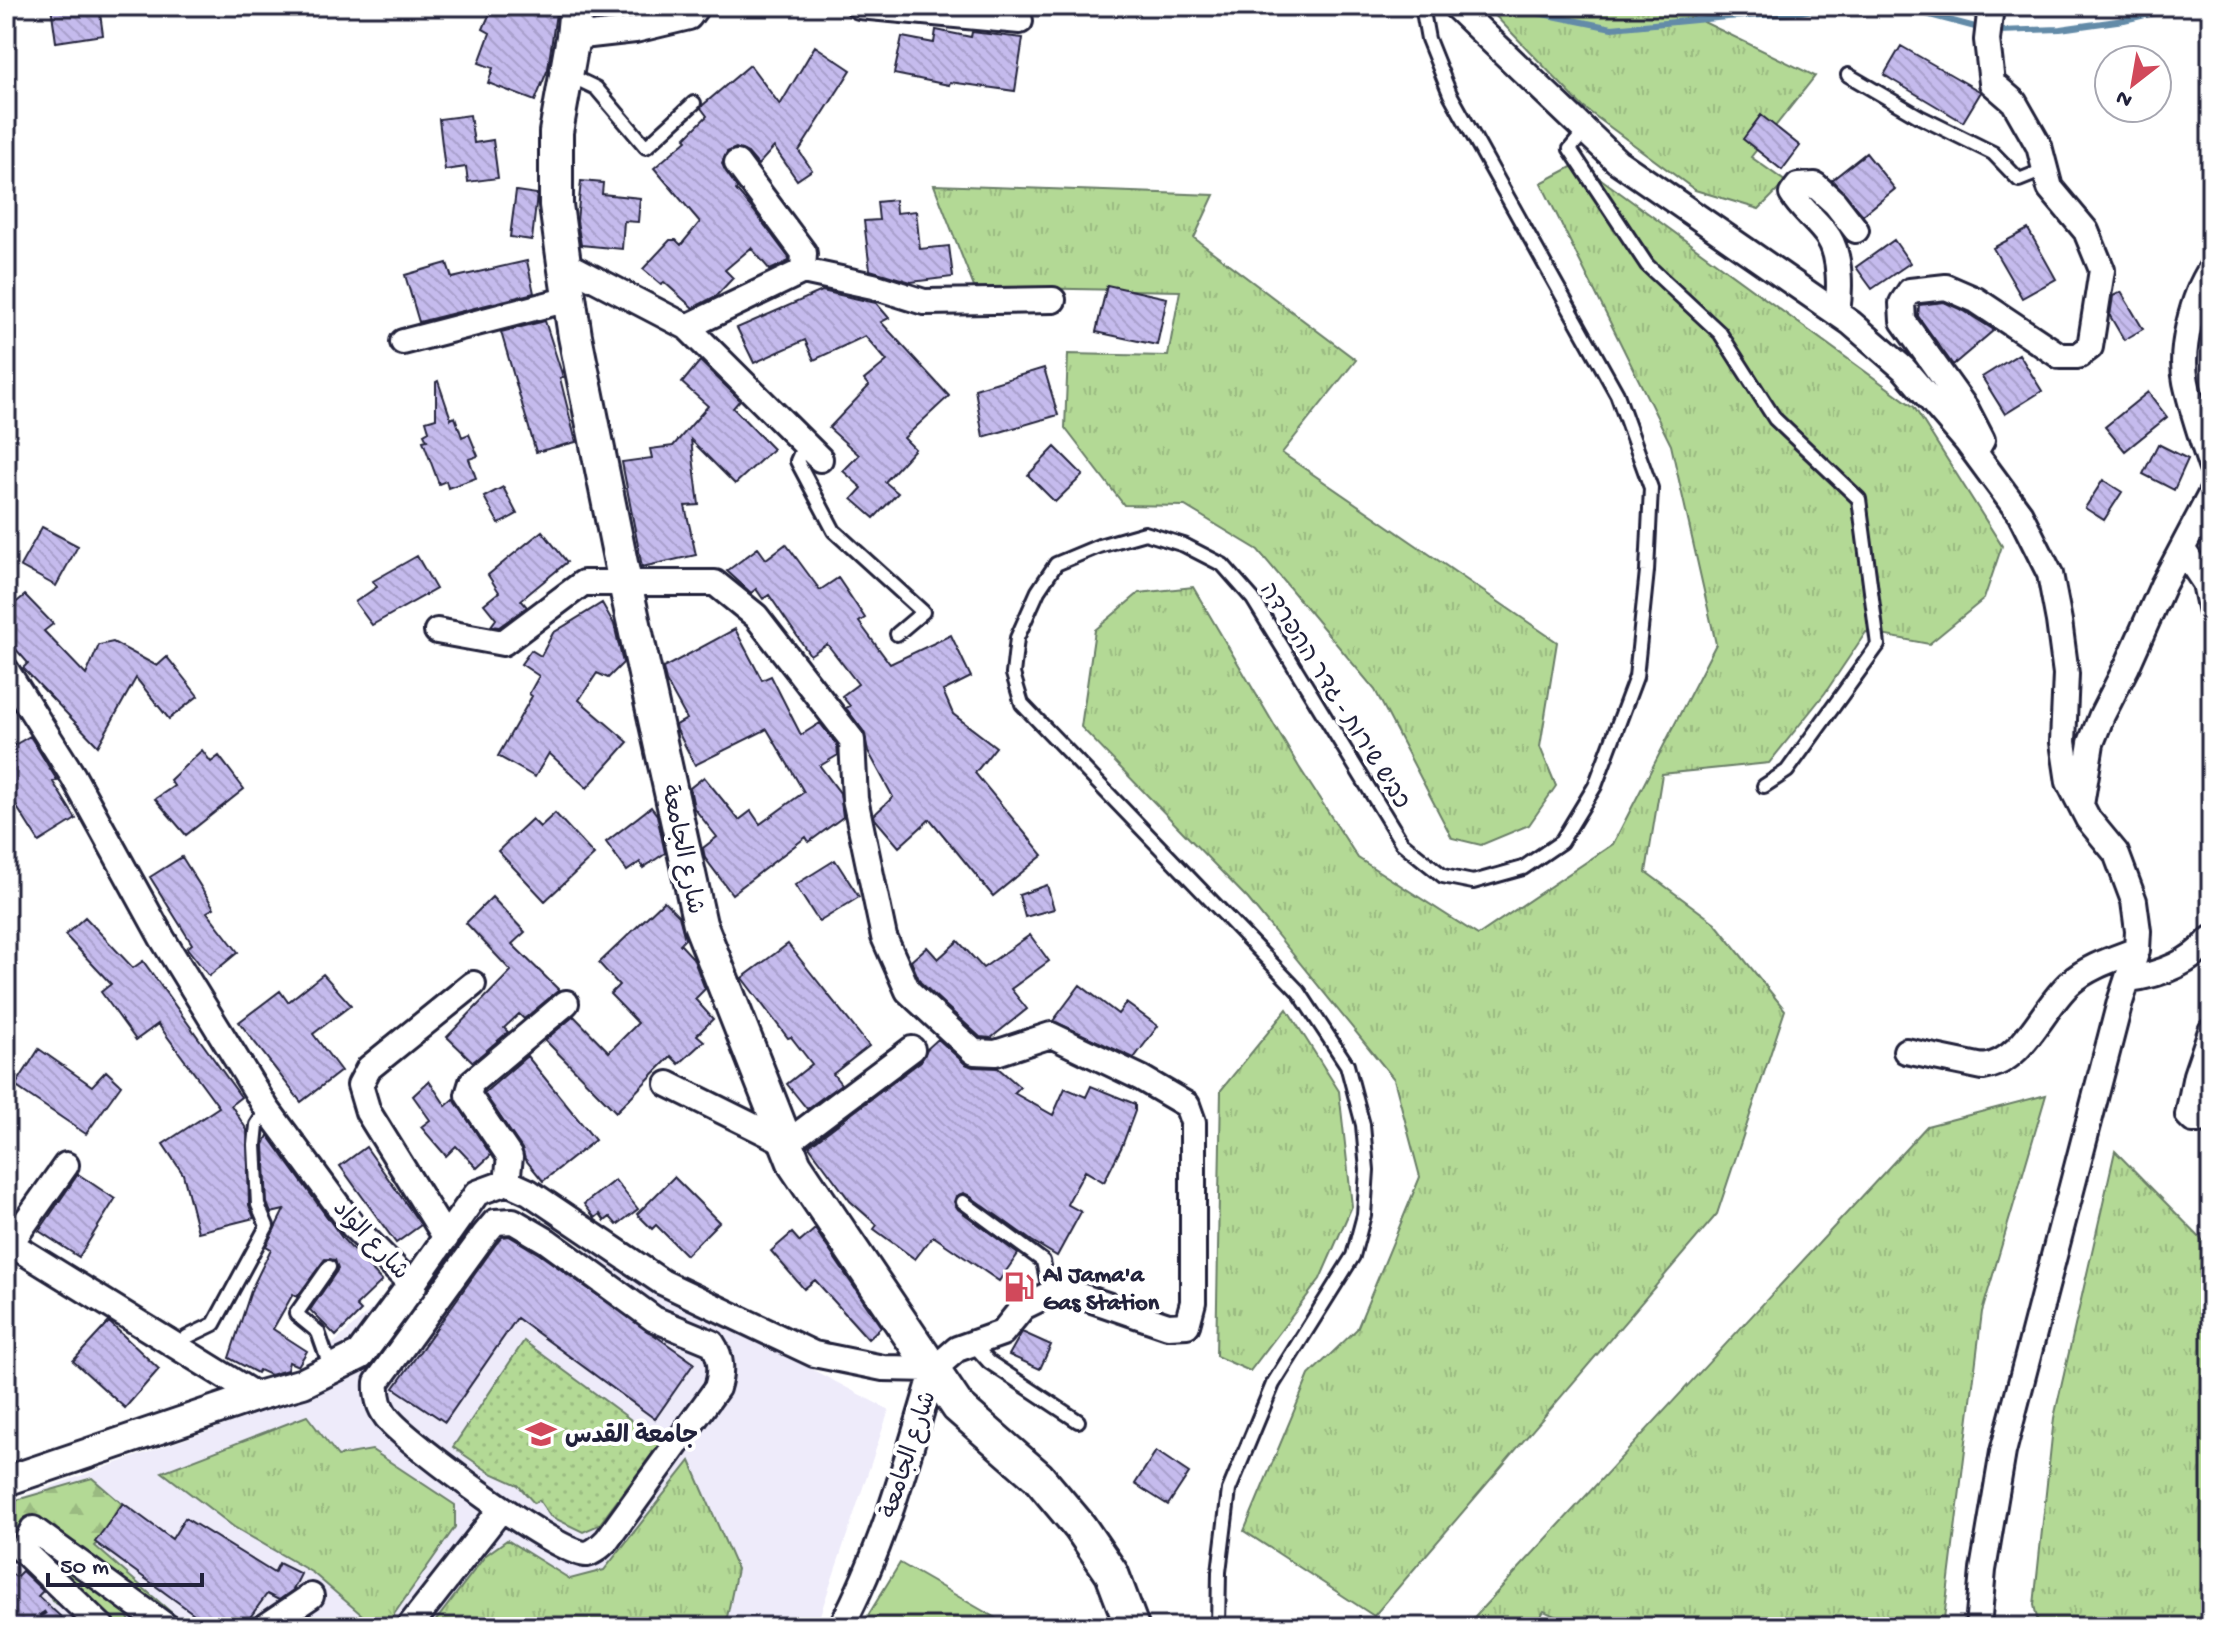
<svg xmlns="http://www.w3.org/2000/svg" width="2217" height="1633" viewBox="0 0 2217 1633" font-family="'Gochi Hand','Playpen Sans Arabic','Playpen Sans Hebrew',sans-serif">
  <defs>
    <pattern id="grass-tufts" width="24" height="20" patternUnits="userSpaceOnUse" patternTransform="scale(2)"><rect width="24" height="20" fill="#b3d995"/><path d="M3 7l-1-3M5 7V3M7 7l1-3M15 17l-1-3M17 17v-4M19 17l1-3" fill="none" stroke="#9aba81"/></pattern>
    <pattern id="forest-firs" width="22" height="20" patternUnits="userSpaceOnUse" patternTransform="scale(2)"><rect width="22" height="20" fill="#b3d995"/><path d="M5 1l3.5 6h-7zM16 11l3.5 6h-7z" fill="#9aba81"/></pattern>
    <pattern id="park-dots" width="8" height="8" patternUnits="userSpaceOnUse" patternTransform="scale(2)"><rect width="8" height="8" fill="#b3d995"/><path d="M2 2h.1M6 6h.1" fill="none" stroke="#9aba81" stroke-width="1.8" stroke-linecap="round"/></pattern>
    <pattern id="building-back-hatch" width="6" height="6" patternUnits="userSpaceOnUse" patternTransform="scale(2)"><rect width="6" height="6" fill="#c5bbed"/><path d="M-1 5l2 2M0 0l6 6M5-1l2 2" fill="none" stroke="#a9a0cc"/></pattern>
  </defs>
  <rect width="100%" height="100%" fill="#fff"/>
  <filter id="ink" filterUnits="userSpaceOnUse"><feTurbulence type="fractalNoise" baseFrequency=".0125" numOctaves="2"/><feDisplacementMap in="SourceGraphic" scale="16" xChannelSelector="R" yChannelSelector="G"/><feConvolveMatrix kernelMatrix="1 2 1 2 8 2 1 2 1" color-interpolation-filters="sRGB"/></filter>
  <g filter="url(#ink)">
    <path fill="#eeebfa" d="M497,1206L518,1214L889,1410L816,1627H6V1502L254,1415L476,1215Z"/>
    <path fill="url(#grass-tufts)" stroke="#6a7e68" stroke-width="2" d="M1486,6H1765L1683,12L1815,76L1751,157L1786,182L1759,209L1695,190L1583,107Z
      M1579,163L1914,407L2002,546L1984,599L1929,644L1866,632L1825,693L1769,763L1662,774L1646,872L1715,923L1785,1010L1717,1214L1374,1616L1244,1531L1309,1375L1357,1329L1420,1177L1394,1079L1248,899L1081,727L1095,630L1139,593L1193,587L1299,767L1358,858L1478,935L1613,844L1716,644L1671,445L1541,183Z
      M934,185L1214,195L1194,238L1356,360L1282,453L1557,642L1540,747L1556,786L1529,825L1481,845L1452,838L1375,690L1258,550L1185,506L1124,505L1065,428L1068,354L1168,356L1180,291L974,287Z
      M1287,1009L1339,1091L1352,1206L1320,1279L1250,1371L1216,1356L1221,1090Z
      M2046,1095L1982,1312L1943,1627H1578L1544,1611L1534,1627H1465L1927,1126Z
      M2115,1151L2211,1249V1627H2039L2034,1605L2054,1418Z
      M307,1416L338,1456L372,1450L455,1505V1527L385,1627H376L313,1573L234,1527L162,1472Z
      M690,1461L737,1569L725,1627H431L486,1555L507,1540L570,1579L604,1570Z"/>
    <path fill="url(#forest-firs)" stroke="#6a7e68" stroke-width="2" d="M92,1478L127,1508L95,1546L188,1627H141L122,1588L30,1525L6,1530V1503Z
      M35,1535L115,1593L133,1627H98L52,1601L27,1550Z"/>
    <path fill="url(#park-dots)" stroke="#6a7e68" stroke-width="2" d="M524,1341L661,1442L599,1525L583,1532L550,1516L539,1500L534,1503L518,1485L489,1472L453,1447Z"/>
    <path fill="#b3d995" stroke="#6a7e68" stroke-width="2" d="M900,1563L1011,1627H861Z"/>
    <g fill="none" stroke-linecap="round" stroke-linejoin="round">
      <path stroke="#638ba8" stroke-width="6" d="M1519,6L1528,11L1612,28L1727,17L1797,13L1833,6
        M1896,6L1979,28
        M1999,31L2060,29L2124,20L2184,6"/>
    </g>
    <path fill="url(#building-back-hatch)" stroke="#22223b" stroke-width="2" d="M51,6H99L103,35L56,42Z
      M493,6H557L548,69L535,101L488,83L493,68L479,63L490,33L483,29Z
      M601,6H656L654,10L632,15L601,19Z
      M936,30L971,37L972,32L1023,38L1015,91L950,82L949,85L894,74L902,37L934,43Z
      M815,46L851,70L799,151L812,170L797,180L774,147L758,165L748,153L736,148L727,152L722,164L737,188L736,190L754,211L789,258V261L770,270L751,248L725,270L733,278L716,296L693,308L664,282L661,284L643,269L670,240H676L681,245L700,222L654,168L687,140L685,138L707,116L701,108L703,105L750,65L780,105Z
      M1901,46L1981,92L1963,122L1884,75Z
      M470,115L474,143L493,140L498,178L468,182L466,167L445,170L439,119Z
      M1761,115L1800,146L1782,170L1743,139Z
      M1866,153L1895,189L1863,215L1832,180Z
      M581,181L603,183L602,194L640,198L638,222L624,221L622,249L581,245L577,221Z
      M516,191L537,194L532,240L510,237Z
      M895,200L896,213L916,211L920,249L949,246L953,277L911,282L870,270L864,221L879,220L877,202Z
      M2028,229L2056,279L2022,298L1993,248Z
      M1894,240L1910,263L1872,289L1856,267Z
      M527,261L534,293L419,322L405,275L447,263L452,278Z
      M1107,285L1167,298L1157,345L1096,332Z
      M822,291L876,303L889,318L881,322L949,396L904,438L915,449L885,482L898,493L874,518L852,499L862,488L843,471L859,455L829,428L869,386L864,380L887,361L865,336L814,360L805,340L754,363L737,328Z
      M2121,292L2143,329L2124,340L2110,316L2113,296Z
      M1944,302L1964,311L1994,330L1953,365L1918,316L1919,305Z
      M545,321L563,377L560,378L576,442L536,452L501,332Z
      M2019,354L2042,391L2005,414L1982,377Z
      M700,361L740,400L733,408L773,449L735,484L691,440L699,505L685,506L696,555L642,567L622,462L652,458L650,449L673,446L708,406L682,383Z
      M1044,368L1058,415L983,437L975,389Z
      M438,381L451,419L455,417L462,437L469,434L478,456L469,459L476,478L448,488L446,481L439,484L423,441L427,440L424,434L429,431L426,421L436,418V382Z
      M2148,392L2167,417L2125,451L2105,427Z
      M2158,444L2188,459L2174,490L2143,474Z
      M1055,447L1083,475L1055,502L1028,475Z
      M2103,480L2122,492L2104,520L2085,508Z
      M503,487L517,514L499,524L484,497Z
      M42,527L78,546L56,586L20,566Z
      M542,531L567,562L521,600L527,607L499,627L491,626L496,619L484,604L499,592L488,575Z
      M786,544L820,590L838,578L865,618L859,622L890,664L951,635L971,677L943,691L953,714L996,747L975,773L1043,855L993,896L930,819L899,847L875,819L874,815L893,797L868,751L864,732L846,708L850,706L842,696L858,684L827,644L810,655L769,595L763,599L756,589L751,593L727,571L758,548L766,559Z
      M417,556L436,589L372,625L355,602L377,587L373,581Z
      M25,595L53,624L44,631L86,675L99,645L113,642L157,666L167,657L198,696L169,719L136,678L98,746L23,668L28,663L6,638V611Z
      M602,603L614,624L623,663L608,678L597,673L579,700L628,742L587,788L549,753L535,777L498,756L532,696L529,694L539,676L521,664L531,650L541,656L553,633Z
      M735,629L762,680L771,676L801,735L820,723L837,745L838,755L820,766L840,793L843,817L809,842L806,837L732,894L705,858L703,848L717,837L694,808L690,788L704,777L739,820L751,811L760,824L804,792L767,729L695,765L677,730L676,725L687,719L666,681L663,668Z
      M30,736L57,780L53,782L76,819L39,842L6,790V750Z
      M202,750L211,762L219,756L244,789L186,835L155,799L174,786L170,780Z
      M651,807L657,815L665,853L643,868L640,862L627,871L606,842Z
      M555,813L594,855L545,901L498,851L532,819L540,827Z
      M182,857L214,908L207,912L238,952L209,976L187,948L192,944L150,877Z
      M835,860L859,897L819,922L795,885Z
      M1047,885L1054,909L1025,917L1019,895Z
      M492,897L525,932L512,944L559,990L524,1019L519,1014L504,1028L508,1032L473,1062L447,1037L511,971L466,923Z
      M664,901L679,916L685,939L680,944L693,958L705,989L695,999L713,1019L697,1035L704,1041L679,1064L671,1056L616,1112L545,1040L574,1016L609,1052L638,1023L610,994L619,985L599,963Z
      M85,917L133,968L143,961L241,1097L231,1105L247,1130L249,1205L254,1218L198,1232L183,1174L163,1144L219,1107L158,1024L136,1040L101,992L111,984L65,935Z
      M1030,935L1049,961L1011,989L1027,1009L991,1038L980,1037L920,982L911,961L927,947L938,959L958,941L983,968Z
      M788,944L869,1046L833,1074L841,1084L807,1109L787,1084L812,1064L791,1037L788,1038L742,978Z
      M323,974L351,1005L313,1034L341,1071L301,1102L239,1022L280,991L288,1002Z
      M1080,985L1118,1014L1126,1003L1158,1026L1134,1058L1053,1021Z
      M938,1039L965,1064L973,1067L998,1068L1020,1087L1014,1093L1053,1115L1065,1088L1086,1097L1091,1086L1135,1104V1111L1122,1146L1104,1182L1085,1171L1067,1204L1081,1212L1057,1256L1032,1241L968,1195L963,1193L956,1196L954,1202L958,1209L1018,1254L999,1281L933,1236L915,1259L874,1229L877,1225L850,1201L809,1146L921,1061L927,1049Z
      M39,1049L92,1086L106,1071L121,1085L86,1134L15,1086Z
      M527,1056L595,1140L543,1181L525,1159L522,1149L484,1093Z
      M429,1081L446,1106L454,1099L491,1155L477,1168L456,1146L446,1156L421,1127L430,1120L413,1096Z
      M268,1135L343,1239L382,1281L356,1306L361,1311L336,1336L310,1310L338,1269L335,1260L325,1259L297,1297L293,1294L273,1329L307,1351L298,1366L289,1362L287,1370L270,1375L259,1370L257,1373L229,1358L252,1288L271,1249L266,1246L284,1210L271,1213L267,1203L264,1145Z
      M366,1147L421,1225L396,1243L340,1166Z
      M78,1174L115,1199L79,1257L39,1231Z
      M674,1177L719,1222L686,1255L656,1225L652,1229L637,1214Z
      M615,1180L638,1209L617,1225L610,1217L605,1221L600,1214L595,1218L584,1204Z
      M815,1229L881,1327L868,1339L815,1280L804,1289L771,1251L792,1233L800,1242Z
      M509,1236L539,1254L694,1363L655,1419L517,1318L445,1422L394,1388L496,1244L502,1237Z
      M109,1322L159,1369L125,1408L73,1361Z
      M1022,1332L1051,1345L1040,1369L1009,1355Z
      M1156,1451L1189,1473L1168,1505L1135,1484Z
      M123,1503L172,1539L185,1518L274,1573L279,1563L301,1574L293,1590L279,1600L267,1594L243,1627H212L95,1542Z
      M6,1569L16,1577L22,1571L43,1591L38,1596L72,1627H6Z"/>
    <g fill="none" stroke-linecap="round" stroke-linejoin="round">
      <g stroke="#22223b" stroke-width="18">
        <path id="service" d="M569,75L596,88L646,147L694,103
          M1848,75L1920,117L1993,153L2019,180L2044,170
          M1585,131L1570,149L1647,265L1720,333L1775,419L1859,499L1878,645L1787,771L1764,786
          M805,443L797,461L834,531L923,612L897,634
          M963,1202L1043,1261L1050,1294
          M329,1267L296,1314L318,1332L331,1369
          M972,1343L989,1362L1078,1421
          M175,1348L187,1337L214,1324L267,1226L258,1205L255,1145L257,1125L267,1109
          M1218,1627L1219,1572L1229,1490L1273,1384L1353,1256L1364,1215L1367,1170L1363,1125L1347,1065L1299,992L1022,704L1013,674L1017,638L1038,591L1056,564L1099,546L1145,533L1184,545L1223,565L1253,599L1402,843L1443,876L1473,882L1523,868L1561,842L1595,786L1636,677L1647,571L1651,488L1617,394L1450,94L1428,39L1422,6"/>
      </g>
      <g stroke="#22223b" stroke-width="30">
        <path id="minor" d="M859,6L1020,21
          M1455,6L1617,161L1851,323L1904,369L1967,442L2020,514L2050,574L2059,621L2066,674L2063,742L2069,782L2088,819L2116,853L2134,901L2138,931L2137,950L2120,1002L2003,1452L1983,1570L1978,1627
          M573,37L635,30L689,17L697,6
          M737,163L804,253L803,271
          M564,263L687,327L803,271L873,286L924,302L1053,300
          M2211,269C2193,296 2179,350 2186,382C2192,410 2202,439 2211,466
          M1837,313C1840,292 1841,257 1829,238C1819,222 1802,211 1792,194L1798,186L1815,185L1835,203L1856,230
          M687,327L820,459
          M403,342L569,299
          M1975,452L1982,440L1966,409L1903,321L1902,303L1910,291L1946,287L1976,300L2060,356H2078L2090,347L2102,270L2086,231L2050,188L2039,146L2014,102L1992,83L1987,40L1991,6
          M2183,550L2205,583L2211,612
          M437,631L503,643L583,583H715L756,616L852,740L855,799L884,937L908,991L974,1052L996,1053L1051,1035L1141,1078L1187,1105L1193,1122V1302L1187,1325L1168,1326L1060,1289L1023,1307L1002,1333L957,1349L934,1369
          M6,670L73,776L162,938L267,1109L353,1226L412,1285L477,1193L507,1182L529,1192L662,1282L814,1354L883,1368L934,1369
          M2081,805L2091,743L2102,715L2127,666L2163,585L2211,494
          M2128,979C2161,975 2189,964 2211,939
          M2211,1031L2196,1075L2188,1115L2193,1120H2200L2211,1109
          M1906,1051L1983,1067C2024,1062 2042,1008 2070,983C2089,966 2114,959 2137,950
          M668,1084L787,1143L912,1049
          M507,1182L510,1157L468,1095L472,1082L566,1003
          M513,1221L547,1241L654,1319L712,1343C722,1358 722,1371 717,1388L607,1540C602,1545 595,1552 587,1554C561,1557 411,1445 390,1421C379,1409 376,1397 377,1382L484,1235L495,1222Z
          M446,1238L368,1112L360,1085L369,1068L473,984
          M6,1241L257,1396
          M10,1244L66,1165
          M102,1627L22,1550L33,1529L167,1627
          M265,1627L311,1596
          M409,1627L502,1508
          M841,1627C884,1546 908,1456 934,1369"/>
      </g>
      <g stroke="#22223b" stroke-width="34">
        <path id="tertiary" d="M6,1481L257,1396L303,1383L360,1355L412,1285"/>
      </g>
      <g stroke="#22223b" stroke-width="38">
        <path id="secondary" d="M576,6L573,37L556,132V205L564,263L575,336L625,583L700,924L795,1165L958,1407L1038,1477L1080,1527L1112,1574L1132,1627"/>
      </g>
      <path stroke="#22223b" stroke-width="4" stroke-dasharray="8 6" stroke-linecap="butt" d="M30,1627L38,1617L52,1608"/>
      <use href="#service" stroke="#fff" stroke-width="12"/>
      <use href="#minor" stroke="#fff" stroke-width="24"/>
      <use href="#tertiary" stroke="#fff" stroke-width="28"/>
      <use href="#secondary" stroke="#fff" stroke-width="32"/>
    </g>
  </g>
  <defs>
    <g id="fuel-bare" transform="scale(2.4)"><path d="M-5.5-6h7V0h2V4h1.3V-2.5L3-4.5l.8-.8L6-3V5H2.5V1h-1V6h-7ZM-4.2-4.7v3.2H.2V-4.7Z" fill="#d1495b" stroke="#fff" stroke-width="2.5" paint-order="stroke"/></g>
    <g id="university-bare" transform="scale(2.4)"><path d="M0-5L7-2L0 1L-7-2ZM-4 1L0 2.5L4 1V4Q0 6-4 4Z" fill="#d1495b" stroke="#fff" stroke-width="2.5" paint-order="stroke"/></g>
  </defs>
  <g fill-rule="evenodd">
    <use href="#fuel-bare" x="1019" y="1287"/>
    <use href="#university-bare" x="541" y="1434"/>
  </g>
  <g text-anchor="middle" stroke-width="8" stroke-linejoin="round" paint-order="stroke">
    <g font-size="24" fill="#22223b" stroke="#fff">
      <text transform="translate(1336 695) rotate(58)" y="8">כביש שירות - גדר ההפרדה</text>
      <text transform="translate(684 849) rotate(78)" y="8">شارع الجامعة</text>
      <text transform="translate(372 1239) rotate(47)" y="8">شارع الواد</text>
      <text transform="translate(907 1454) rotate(-72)" y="8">شارع الجامعة</text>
    </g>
    <g font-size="24" font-weight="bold" fill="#22223b" stroke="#fff" text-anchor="start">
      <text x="1043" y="1281">Al Jama'a<tspan x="1043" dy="28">Gas Station</tspan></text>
      <text x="565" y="1442">جامعة القدس</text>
    </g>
  </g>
  <rect width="2217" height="1633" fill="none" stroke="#fff" stroke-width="32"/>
  <rect x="16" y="16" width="2185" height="1601" fill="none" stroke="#22223b" stroke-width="3" filter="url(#ink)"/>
  <g transform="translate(2133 84) rotate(211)"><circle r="38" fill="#ffffff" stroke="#a7a7b1" stroke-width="2"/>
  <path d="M0-6L14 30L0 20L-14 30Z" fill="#d1495b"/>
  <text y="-12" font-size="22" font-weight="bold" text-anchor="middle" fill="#22223b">N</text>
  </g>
  <path d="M48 1573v12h154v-12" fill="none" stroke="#22223b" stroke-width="4"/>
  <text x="60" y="1573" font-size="24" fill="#22223b" stroke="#ffffff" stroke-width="6" paint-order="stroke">50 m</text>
</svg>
